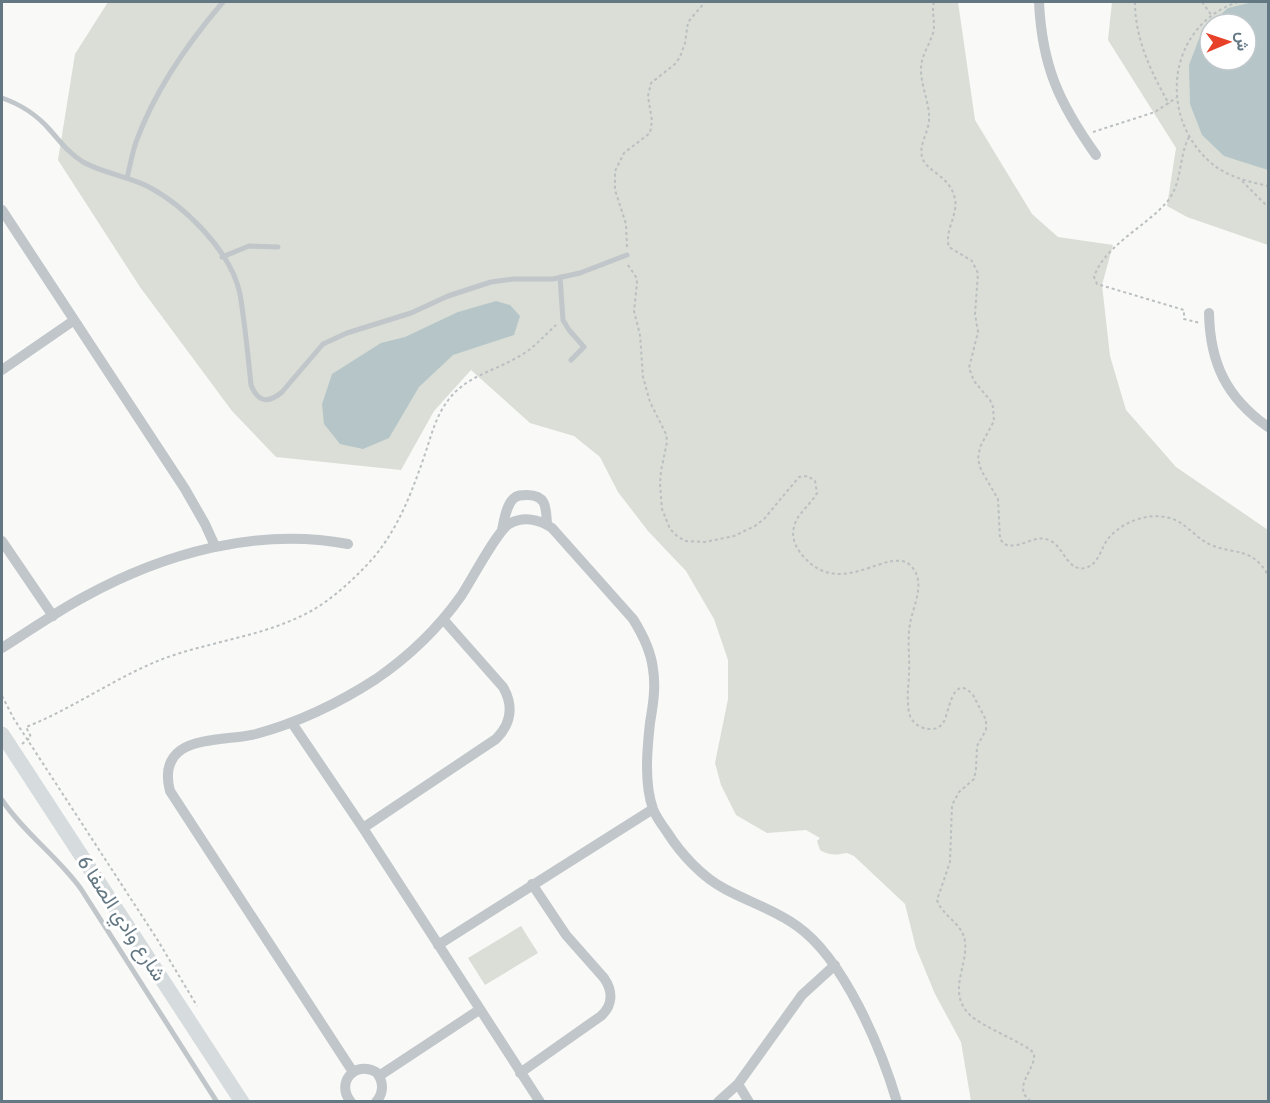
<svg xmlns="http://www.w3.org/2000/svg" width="1270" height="1103" viewBox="0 0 1270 1103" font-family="Cabin,Vazirmatn,sans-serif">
  <rect width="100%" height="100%" fill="#f9f9f7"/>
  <path fill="#daded6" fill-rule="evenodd" d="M108,2H958L975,120L1032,214L1058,237L1113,245L1102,285L1110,356L1126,410L1176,467L1268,530V1101H971L961,1042L935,994L916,948L905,904L854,856L847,853C836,855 830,856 820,850L817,841L820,838L806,830L767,833L736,815L721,785L715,763L728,699V660L714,619L686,571L648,531L618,492L600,457L574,436L530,423L471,370L434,411L401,470L276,457L232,411L140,287L58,160L75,54Z
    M1112,2H1268V245L1187,217L1167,206L1176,148L1108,40ZM1210,24H1246V60H1210Z
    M521,926L538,953L485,985L468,958Z"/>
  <path fill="#b6c6c8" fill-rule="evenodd" d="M1253,2H1268V170L1224,156L1202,135L1190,104L1189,65L1202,31L1228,8ZM1210,24H1246V60H1210Z
    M496,301L510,305L520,316L514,335L453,355L419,387L389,438L363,449L340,444L324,424L322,404L332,374L381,343L405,337L458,312Z"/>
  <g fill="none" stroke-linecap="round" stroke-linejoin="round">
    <path stroke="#babfc1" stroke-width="2" stroke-dasharray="3 3" stroke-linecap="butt" d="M934,2C931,12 936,23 933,33C929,47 920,56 921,72C922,89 930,104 929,121C928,133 919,144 922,157C926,172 950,175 955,199C958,216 944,231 949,247L972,261L978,273L975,314L978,332L969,368L974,381L990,400L993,407L994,421L980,447L978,459L981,470L998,499L1000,539L1004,544C1021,551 1034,532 1051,541C1064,548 1068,572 1085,568C1098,565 1101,549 1107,540C1122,521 1150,511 1173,519C1188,525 1197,539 1211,545C1236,555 1252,547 1268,575
      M1135,2C1135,39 1151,72 1169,104
      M1202,2L1212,16
      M1238,2C1168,25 1157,115 1210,162C1227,177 1247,181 1268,186
      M1093,132L1155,112L1176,98
      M1189,137C1178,158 1183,184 1166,203C1145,227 1104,246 1094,277L1097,284L1184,310V319L1200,323
      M1242,181L1268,207
      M627,247L626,224L615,190V171L624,153L650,133L652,121L648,96L651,83L675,64L680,57L685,43L688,22L705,2
      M628,265L636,277L637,283L634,311L640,335L643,377L650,402L666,434L667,442L661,471L660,484L662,509L670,529L677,536L685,541L705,542L734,536L755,526L764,519L799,477L808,476L815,481L817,493C810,506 797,513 794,527C791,538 796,548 803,556C842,602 891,542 912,567C926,583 913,606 910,624C907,640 910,658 909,674C909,683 907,692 908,702C908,709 909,718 915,723C919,727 925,729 931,729C936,729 940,727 943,723C949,715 952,671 973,695L986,720V730L977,746L976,769L974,779L959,792L952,805L950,862L937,900C942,916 963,923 965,942C968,965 948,991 968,1013C982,1028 1029,1044 1034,1054C1036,1070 1010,1088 1032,1102
      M2,696L14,719L157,939L197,1006
      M22,744L31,737L26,727C72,709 113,679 160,660C209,641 264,637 311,611C329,601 346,586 361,571C394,539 409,500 424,457C431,437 435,417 449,399C467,376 494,371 518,357C533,349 543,337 556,325"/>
    <path stroke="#c0c6c9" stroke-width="5" d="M2,98C20,104 38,116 50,130C61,143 69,153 83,162C103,173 126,176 147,186C184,205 231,251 240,294C245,324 248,355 251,385C258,402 268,404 282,392L323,344L347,333L411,313L448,296L491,282L514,279H553L580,273L627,255
      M127,178C130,166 132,154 136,142C155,90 187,44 223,2
      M222,257L249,246L278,247
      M560,277L563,320L569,330L584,347L571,360
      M2,800C24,833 57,856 81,889L217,1102"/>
    <path stroke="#c0c6c9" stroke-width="10" d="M1039,2C1042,66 1059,103 1096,155
      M2,210L185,489L205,524L215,546
      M1209,313C1210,364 1227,398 1268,427
      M2,370L73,321
      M502,530C504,521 506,506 513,499C517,495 521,495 527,495C547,495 546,508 547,525
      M2,541L53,616
      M2,648C29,631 56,612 84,597C164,553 257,527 348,544
      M292,723L363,828L540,1102
      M363,828L496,739C511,724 514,706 503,687L443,619
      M438,945L653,809
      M353,1072L170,791C166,776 167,760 181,750C198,738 235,739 256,734C300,722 339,703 376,679C408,657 439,627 461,596C471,581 497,531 509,524C523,516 539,519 552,528L633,619C643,635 651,651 653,669C656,687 653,705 650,723C647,750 644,783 653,809C656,817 662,825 667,832C681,854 702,877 725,889C749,902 775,910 797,926C844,959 881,1048 897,1102
      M520,1073L601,1016C613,1005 613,991 604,978L566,935L532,884
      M379,1076L479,1010
      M738,1084L749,1102
      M351,1102C335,1083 355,1060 376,1072C384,1081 384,1093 376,1102
      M718,1102L738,1084L802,995L835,965"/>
    <path stroke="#d6dbde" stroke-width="15" d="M2,734L242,1102"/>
  </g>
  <g text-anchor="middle" stroke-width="6" stroke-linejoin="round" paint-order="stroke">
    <g font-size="20" fill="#647883" stroke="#fff">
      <text transform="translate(122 918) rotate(57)" y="7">شارع وادي الصفا 6</text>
    </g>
  </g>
  <rect width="1270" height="1103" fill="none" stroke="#647883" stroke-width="6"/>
  <g transform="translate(1228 42) rotate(88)"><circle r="28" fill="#ffffff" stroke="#c1c9cd" stroke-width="1.5"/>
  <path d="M0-4.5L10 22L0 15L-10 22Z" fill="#e84129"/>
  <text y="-9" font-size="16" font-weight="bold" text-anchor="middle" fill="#647883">ش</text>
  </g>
</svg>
